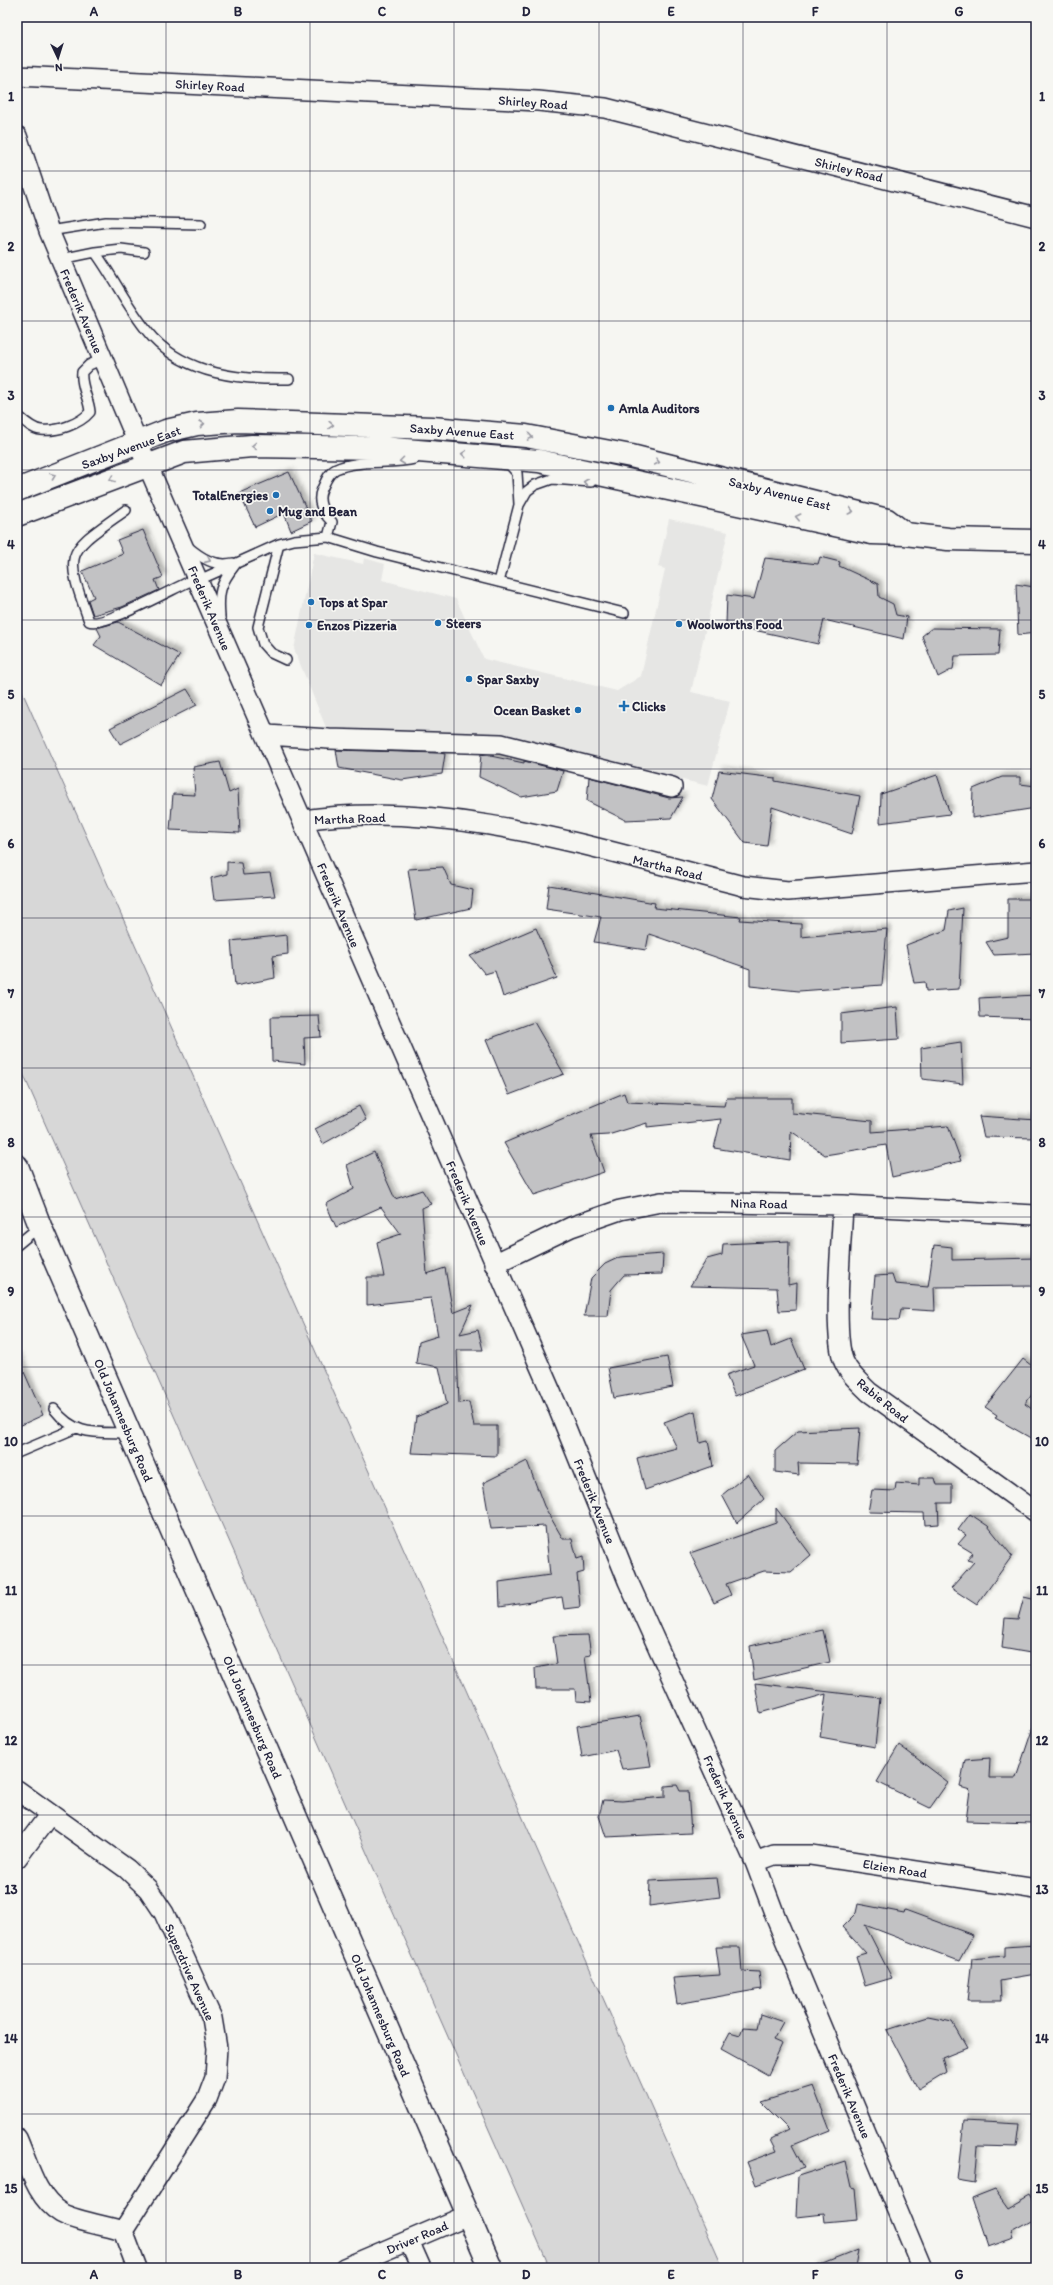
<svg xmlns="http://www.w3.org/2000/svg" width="1053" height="2285" viewBox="0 0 1053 2285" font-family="Itim,sans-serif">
  <defs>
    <filter id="shadow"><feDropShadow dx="3.5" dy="-3.5" stdDeviation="2" flood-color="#0004"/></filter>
  </defs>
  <rect width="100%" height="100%" fill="#f6f6f2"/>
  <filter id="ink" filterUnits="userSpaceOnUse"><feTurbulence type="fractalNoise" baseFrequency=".025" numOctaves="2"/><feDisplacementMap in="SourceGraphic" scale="8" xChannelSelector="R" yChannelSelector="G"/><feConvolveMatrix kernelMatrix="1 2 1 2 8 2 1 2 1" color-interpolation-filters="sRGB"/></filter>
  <g filter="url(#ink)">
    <path fill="#e6e6e4" d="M669,519L728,532L691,692L730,701L708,786L509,738L327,730L294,649L314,553L363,564L364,558L385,564L382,580L456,599L484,659L617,691L641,676L665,569L658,567Z"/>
    <path fill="#d7d7d7" stroke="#7c7c89" d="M17,680L723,2268H550L17,1060Z"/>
    <path fill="#c2c2c4" stroke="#22223b" filter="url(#shadow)" d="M289,472L312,521L291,531L284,513L255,527L239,493Z
      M143,530L163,577L155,580L159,590L122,607L93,615L88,600L94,597L82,571L123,554L117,540Z
      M820,557L840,562L839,566L878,584L879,597L893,604L896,615L907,617L904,639L824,620L818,644L726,624L727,595L754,599L765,558L818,564Z
      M1016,584L1034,587L1036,633L1018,635Z
      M118,622L180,655L161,685L94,645L101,636L97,628Z
      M932,628L1000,629L998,655L955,656L953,669L938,677L922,636Z
      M187,689L197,705L120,744L110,728Z
      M336,750L439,753L445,754L442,774L402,780L339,768Z
      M481,754L524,763V761L563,771L557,791L521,797L479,777Z
      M220,762L229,793L238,789L240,833L170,830L173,794L195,795L193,767Z
      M719,771L775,778V781L860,796L852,834L772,807L767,846L745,843L712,799Z
      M937,775L950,814L880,823L881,794Z
      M589,777L669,798L683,797L671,818L625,820L587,801Z
      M1002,777H1020V784L1036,786V808L972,818L973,789Z
      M227,862L241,863L243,875L270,873L275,896L214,900L211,878L227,874Z
      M443,867L451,885L473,890L471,908L416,920L408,869Z
      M549,885L655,903L654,908L741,917L740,920L801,924V937L887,929L882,985L799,991L750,986V969L649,934L646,950L594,942L601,917L546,909Z
      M1008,899H1036V953L994,955L986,942L1008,937Z
      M963,908L959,989L926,991L925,982L914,983L906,945L946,930L949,911Z
      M536,928L557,978L503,997L495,971L485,974L470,956Z
      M287,935L288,954L273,956L275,978L235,986L231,941Z
      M1036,995V1019L980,1017L979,998Z
      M897,1007L899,1039L841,1043V1014Z
      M319,1016L321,1037L304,1038L305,1064L272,1061L271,1017Z
      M534,1022L564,1074L509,1095L486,1040Z
      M961,1042L963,1084L922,1079L921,1048Z
      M624,1093L627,1102L724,1106L726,1098H792V1113L872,1121V1132L948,1126L961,1161L892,1177L886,1145L825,1155L791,1131L790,1160L714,1148L721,1119L647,1127V1123L608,1135L591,1136L604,1172L534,1195L504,1143Z
      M359,1106L366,1120L323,1144L315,1129Z
      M979,1116L1036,1120V1138L984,1137Z
      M374,1152L395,1199L422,1190L431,1204L422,1208L427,1274L445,1268L453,1313L473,1305L460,1334L478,1330L483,1350H457L459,1403L469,1402L474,1426H497V1456L411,1453L416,1417L447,1404L439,1367L416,1363L419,1342L438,1336L431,1298L367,1305V1277H384L377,1242L401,1234L381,1207L336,1227L326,1204L354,1189L347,1165Z
      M789,1241L788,1285L797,1283L796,1310L779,1311L777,1288L690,1286L707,1259L722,1255L723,1244Z
      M934,1245L952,1247V1260L1036,1258V1286L934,1287L935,1311L901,1309L899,1320L871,1319L875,1276L892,1275L895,1284L928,1287Z
      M663,1254L662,1274L624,1275L611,1290L608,1316H584L591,1278L605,1264L620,1257Z
      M767,1331L771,1347L791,1339L804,1369L735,1396L726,1375L754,1365L741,1335Z
      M17,1356L43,1415L17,1427Z
      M667,1357L673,1387L614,1398L608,1368Z
      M1023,1359L1036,1369V1389L1025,1404L1036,1412V1441L995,1418L997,1415L985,1407Z
      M695,1411L700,1443L708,1441L713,1466L645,1490L637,1458L677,1448L664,1422Z
      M860,1428L857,1464L798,1463L799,1475L775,1472V1451L798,1431Z
      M527,1461L544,1506L563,1539H572L577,1559L583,1557L584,1572L577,1574L580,1607L564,1609L562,1597L500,1607L499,1582L550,1575L545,1526L491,1529L483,1483Z
      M748,1474L764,1499L737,1523L722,1495Z
      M919,1478H935L937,1485H952V1503H938L939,1524L925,1525L924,1513L868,1512L872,1490L895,1491L896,1483L919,1485Z
      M776,1508L811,1555L791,1572L764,1571L726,1584L731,1595L714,1603L690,1553L776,1523Z
      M970,1514L988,1526L1012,1556L977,1605L951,1588L974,1562L967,1560L973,1553L958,1544L966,1535L958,1530Z
      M1024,1597L1036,1600V1654L1002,1648L1005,1618L1018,1619Z
      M823,1630L830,1662L754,1680L750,1646Z
      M588,1635L591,1655L585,1656L591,1702L576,1701L575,1689H536L535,1668L557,1664L553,1636Z
      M755,1683L880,1698L875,1747L820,1737L826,1694L760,1713Z
      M640,1716L651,1766L622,1769L616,1750L582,1757L577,1726Z
      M1033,1727H1036V1797L1032,1823L966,1821L970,1790L960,1787L965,1760L990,1758L989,1778H1016Z
      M899,1745L948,1782L930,1808L877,1782Z
      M677,1785L680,1791H688L691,1833L606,1837L599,1816L603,1800L622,1801L665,1797V1786Z
      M717,1878L720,1897L649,1906L650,1881Z
      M858,1904L904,1913L905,1910L973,1935L959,1961L865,1925L892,1978L865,1986L856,1956L866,1953L842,1927L856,1913Z
      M1036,1945V1974L1000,1980L1001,2001H967L972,1959L1004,1956V1947Z
      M716,1947H740L742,1971L759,1972L761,1989L677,2004L673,1978L720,1975Z
      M760,2014L783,2022L773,2040L782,2044L768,2075L721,2049L730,2032L740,2035L743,2027L757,2028Z
      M928,2017L952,2022L967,2048L942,2058L946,2072L918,2089L887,2030Z
      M813,2086L830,2130L792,2145L804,2168L756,2185L747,2162L777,2151L771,2139L789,2130L761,2102Z
      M964,2121L1020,2124L1017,2147L978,2146L975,2183L957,2180Z
      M845,2161L851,2188L855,2189L858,2219L824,2222L823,2214L796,2217L798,2176Z
      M995,2190L1008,2208L1031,2195L1036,2204V2219L1012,2232L1014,2238L988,2247L972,2199Z
      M858,2250L855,2268H815V2267Z"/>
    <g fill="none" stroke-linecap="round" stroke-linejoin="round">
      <g stroke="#22223b" stroke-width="12">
        <path id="service" d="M49,231L106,222L201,224
          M95,252L121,249L144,252
          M61,259L95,252C115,279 130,313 153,338C188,375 241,380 289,379
          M17,415C24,421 32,429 41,430C57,432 80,424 90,412C89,398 80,386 82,372L89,365L103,359
          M508,463L517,473L519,504
          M126,510C66,553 63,549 89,621C103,629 179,585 197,578
          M328,537L332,522C323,513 316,502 322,489C325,483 328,473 336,469C357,459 392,465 415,459
          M279,544L258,627L263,644L271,653L286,660
          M187,546C201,558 215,567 233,563
          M199,580L279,544L294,540L328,537L377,552L624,613
          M499,582L519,505L527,491L535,485L552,479L591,482
          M220,617C218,593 220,584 235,565
          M17,1245L40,1226
          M54,1409C76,1437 96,1432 128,1433
          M17,1453L76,1428"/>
      </g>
      <g stroke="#22223b" stroke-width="22">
        <path id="minor" d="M17,76L538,101L605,108L1036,217
          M17,136L49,231L138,443L558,1408L628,1581L755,1862L776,1918L922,2268
          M267,735L329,739L501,744L672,787
          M303,820C448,798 603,851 743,886L788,891L1036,871
          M843,1205C842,1238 832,1335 844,1362C849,1374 860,1383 869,1392L1036,1512
          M494,1264L571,1227L620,1210L661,1202L843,1205L1036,1215
          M17,1790L127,1869L148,1889L164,1913L212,2018L217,2048L215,2078L207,2099L123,2231
          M17,1858L50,1814
          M755,1862L774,1855H811L1036,1889
          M17,2138C28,2163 36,2198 61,2213C75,2221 107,2226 123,2231
          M123,2231L137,2268
          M409,2241L421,2268
          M344,2268L468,2215"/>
      </g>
      <g stroke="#22223b" stroke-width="25">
        <path id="tertiary" d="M17,490L166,431L197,424L238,421L432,428L526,436L631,456L887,520L904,533
          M17,515L184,452L252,446L381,448L539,461L872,533L905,534L948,539L1036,541"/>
      </g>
      <g stroke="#22223b" stroke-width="25">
        <path id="secondary" d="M17,1166L40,1226L491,2268"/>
      </g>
      <use href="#service" stroke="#f6f6f2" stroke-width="9"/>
      <use href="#minor" stroke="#f6f6f2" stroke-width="19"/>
      <use href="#tertiary" stroke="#f6f6f2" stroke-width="22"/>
      <use href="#secondary" stroke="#f6f6f2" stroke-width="22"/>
    </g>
    <defs><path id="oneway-chevron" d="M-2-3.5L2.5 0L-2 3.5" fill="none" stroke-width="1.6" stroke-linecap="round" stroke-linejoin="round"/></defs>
    <g stroke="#9797a0">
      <use href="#oneway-chevron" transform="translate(202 424) rotate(-6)"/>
      <use href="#oneway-chevron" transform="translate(331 425) rotate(2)"/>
      <use href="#oneway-chevron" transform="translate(530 437) rotate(9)"/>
      <use href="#oneway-chevron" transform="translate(254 446) rotate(178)"/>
      <use href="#oneway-chevron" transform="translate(464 454) rotate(-175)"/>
      <use href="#oneway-chevron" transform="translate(402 461) rotate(173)"/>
      <use href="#oneway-chevron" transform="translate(657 462) rotate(14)"/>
      <use href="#oneway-chevron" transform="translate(53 476) rotate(-21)"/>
      <use href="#oneway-chevron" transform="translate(112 479) rotate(159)"/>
      <use href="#oneway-chevron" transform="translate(586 482) rotate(-173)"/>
      <use href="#oneway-chevron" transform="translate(851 511) rotate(14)"/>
      <use href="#oneway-chevron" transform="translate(798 517) rotate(-167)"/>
      <use href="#oneway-chevron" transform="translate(208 560) rotate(24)"/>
    </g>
  </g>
  <path fill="none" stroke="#22223b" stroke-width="1" stroke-opacity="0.55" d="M166,17V2268M310,17V2268M454,17V2268M599,17V2268M743,17V2268M887,17V2268M17,171H1036M17,321H1036M17,470H1036M17,620H1036M17,769H1036M17,918H1036M17,1068H1036M17,1217H1036M17,1367H1036M17,1516H1036M17,1665H1036M17,1815H1036M17,1964H1036M17,2114H1036"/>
  <g fill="#1f6fb2" stroke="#f6f6f2" stroke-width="1.5">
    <circle cx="611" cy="408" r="4"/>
    <circle cx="276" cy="495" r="4"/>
    <circle cx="270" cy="511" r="4"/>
    <circle cx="311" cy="602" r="4"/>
    <circle cx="438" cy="623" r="4"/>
    <circle cx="679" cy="624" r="4"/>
    <circle cx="309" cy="625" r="4"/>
    <circle cx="469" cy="679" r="4"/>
    <path d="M622 700h4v4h4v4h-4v4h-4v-4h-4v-4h4z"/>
    <circle cx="578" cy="710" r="4"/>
  </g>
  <g text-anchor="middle" stroke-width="3.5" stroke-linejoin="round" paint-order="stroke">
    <g font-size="13" fill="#22223b" stroke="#f6f6f2">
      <text transform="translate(210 85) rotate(3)" y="5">Shirley Road</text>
      <text transform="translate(533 102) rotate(4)" y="5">Shirley Road</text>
      <text transform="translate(849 169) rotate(14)" y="5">Shirley Road</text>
      <text transform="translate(82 311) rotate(67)" y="5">Frederik Avenue</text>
      <text transform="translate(462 431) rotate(4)" y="5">Saxby Avenue East</text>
      <text transform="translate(131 447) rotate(-20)" y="5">Saxby Avenue East</text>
      <text transform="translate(780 493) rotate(14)" y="5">Saxby Avenue East</text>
      <text transform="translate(210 608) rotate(67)" y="5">Frederik Avenue</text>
      <text transform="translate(350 818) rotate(-2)" y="5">Martha Road</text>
      <text transform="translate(668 867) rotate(14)" y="5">Martha Road</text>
      <text transform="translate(339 905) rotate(67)" y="5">Frederik Avenue</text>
      <text transform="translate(468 1203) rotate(67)" y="5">Frederik Avenue</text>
      <text transform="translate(759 1203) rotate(1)" y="5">Nina Road</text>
      <text transform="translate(883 1400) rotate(39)" y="5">Rabie Road</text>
      <text transform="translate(124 1420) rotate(67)" y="5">Old Johannesburg Road</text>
      <text transform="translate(595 1501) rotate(68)" y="5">Frederik Avenue</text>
      <text transform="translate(253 1717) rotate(67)" y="5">Old Johannesburg Road</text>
      <text transform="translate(726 1797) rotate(66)" y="5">Frederik Avenue</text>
      <text transform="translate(895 1868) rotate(9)" y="5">Elzien Road</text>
      <text transform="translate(190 1972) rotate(66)" y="5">Superdrive Avenue</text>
      <text transform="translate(381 2015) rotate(67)" y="5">Old Johannesburg Road</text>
      <text transform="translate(850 2096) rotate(67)" y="5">Frederik Avenue</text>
      <text transform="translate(417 2237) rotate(-23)" y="5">Driver Road</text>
    </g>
    <g font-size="13" font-weight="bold" fill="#22223b" stroke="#f6f6f2" text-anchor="start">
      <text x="619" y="413">Amla Auditors</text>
      <text x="268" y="500" text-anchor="end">TotalEnergies</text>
      <text x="278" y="516">Mug and Bean</text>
      <text x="319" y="607">Tops at Spar</text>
      <text x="446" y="628">Steers</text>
      <text x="687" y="629">Woolworths Food</text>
      <text x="317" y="630">Enzos Pizzeria</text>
      <text x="477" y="684">Spar Saxby</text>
      <text x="632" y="711">Clicks</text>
      <text x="570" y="715" text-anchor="end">Ocean Basket</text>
    </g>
  </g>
  <rect width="1053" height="2285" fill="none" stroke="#f6f6f2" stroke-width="44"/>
  <g transform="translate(58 58) rotate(176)" stroke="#f6f6f2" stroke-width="3" paint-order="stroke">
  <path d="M0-3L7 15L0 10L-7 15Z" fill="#22223b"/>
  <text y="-6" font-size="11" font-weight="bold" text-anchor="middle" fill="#22223b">N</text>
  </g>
  <rect x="22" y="22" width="1009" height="2241" fill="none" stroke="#22223b" stroke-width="1.5"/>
  <g font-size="13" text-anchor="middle" font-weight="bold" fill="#22223b">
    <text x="94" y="16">A</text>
    <text x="238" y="16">B</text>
    <text x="382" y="16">C</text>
    <text x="526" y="16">D</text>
    <text x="671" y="16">E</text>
    <text x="815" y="16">F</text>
    <text x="959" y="16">G</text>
    <text x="11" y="101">1</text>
    <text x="1042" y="101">1</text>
    <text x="11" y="251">2</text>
    <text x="1042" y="251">2</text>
    <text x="11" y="400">3</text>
    <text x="1042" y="400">3</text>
    <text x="11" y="549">4</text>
    <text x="1042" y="549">4</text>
    <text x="11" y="699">5</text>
    <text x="1042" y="699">5</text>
    <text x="11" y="848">6</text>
    <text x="1042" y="848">6</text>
    <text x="11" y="998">7</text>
    <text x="1042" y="998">7</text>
    <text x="11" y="1147">8</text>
    <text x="1042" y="1147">8</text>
    <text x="11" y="1296">9</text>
    <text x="1042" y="1296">9</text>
    <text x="11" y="1446">10</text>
    <text x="1042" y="1446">10</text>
    <text x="11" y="1595">11</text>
    <text x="1042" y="1595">11</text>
    <text x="11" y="1745">12</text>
    <text x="1042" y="1745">12</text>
    <text x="11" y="1894">13</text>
    <text x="1042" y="1894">13</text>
    <text x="11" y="2043">14</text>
    <text x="1042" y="2043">14</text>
    <text x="11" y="2193">15</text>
    <text x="1042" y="2193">15</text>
    <text x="94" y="2279">A</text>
    <text x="238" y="2279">B</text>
    <text x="382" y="2279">C</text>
    <text x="526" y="2279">D</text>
    <text x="671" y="2279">E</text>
    <text x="815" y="2279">F</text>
    <text x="959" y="2279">G</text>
  </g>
</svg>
